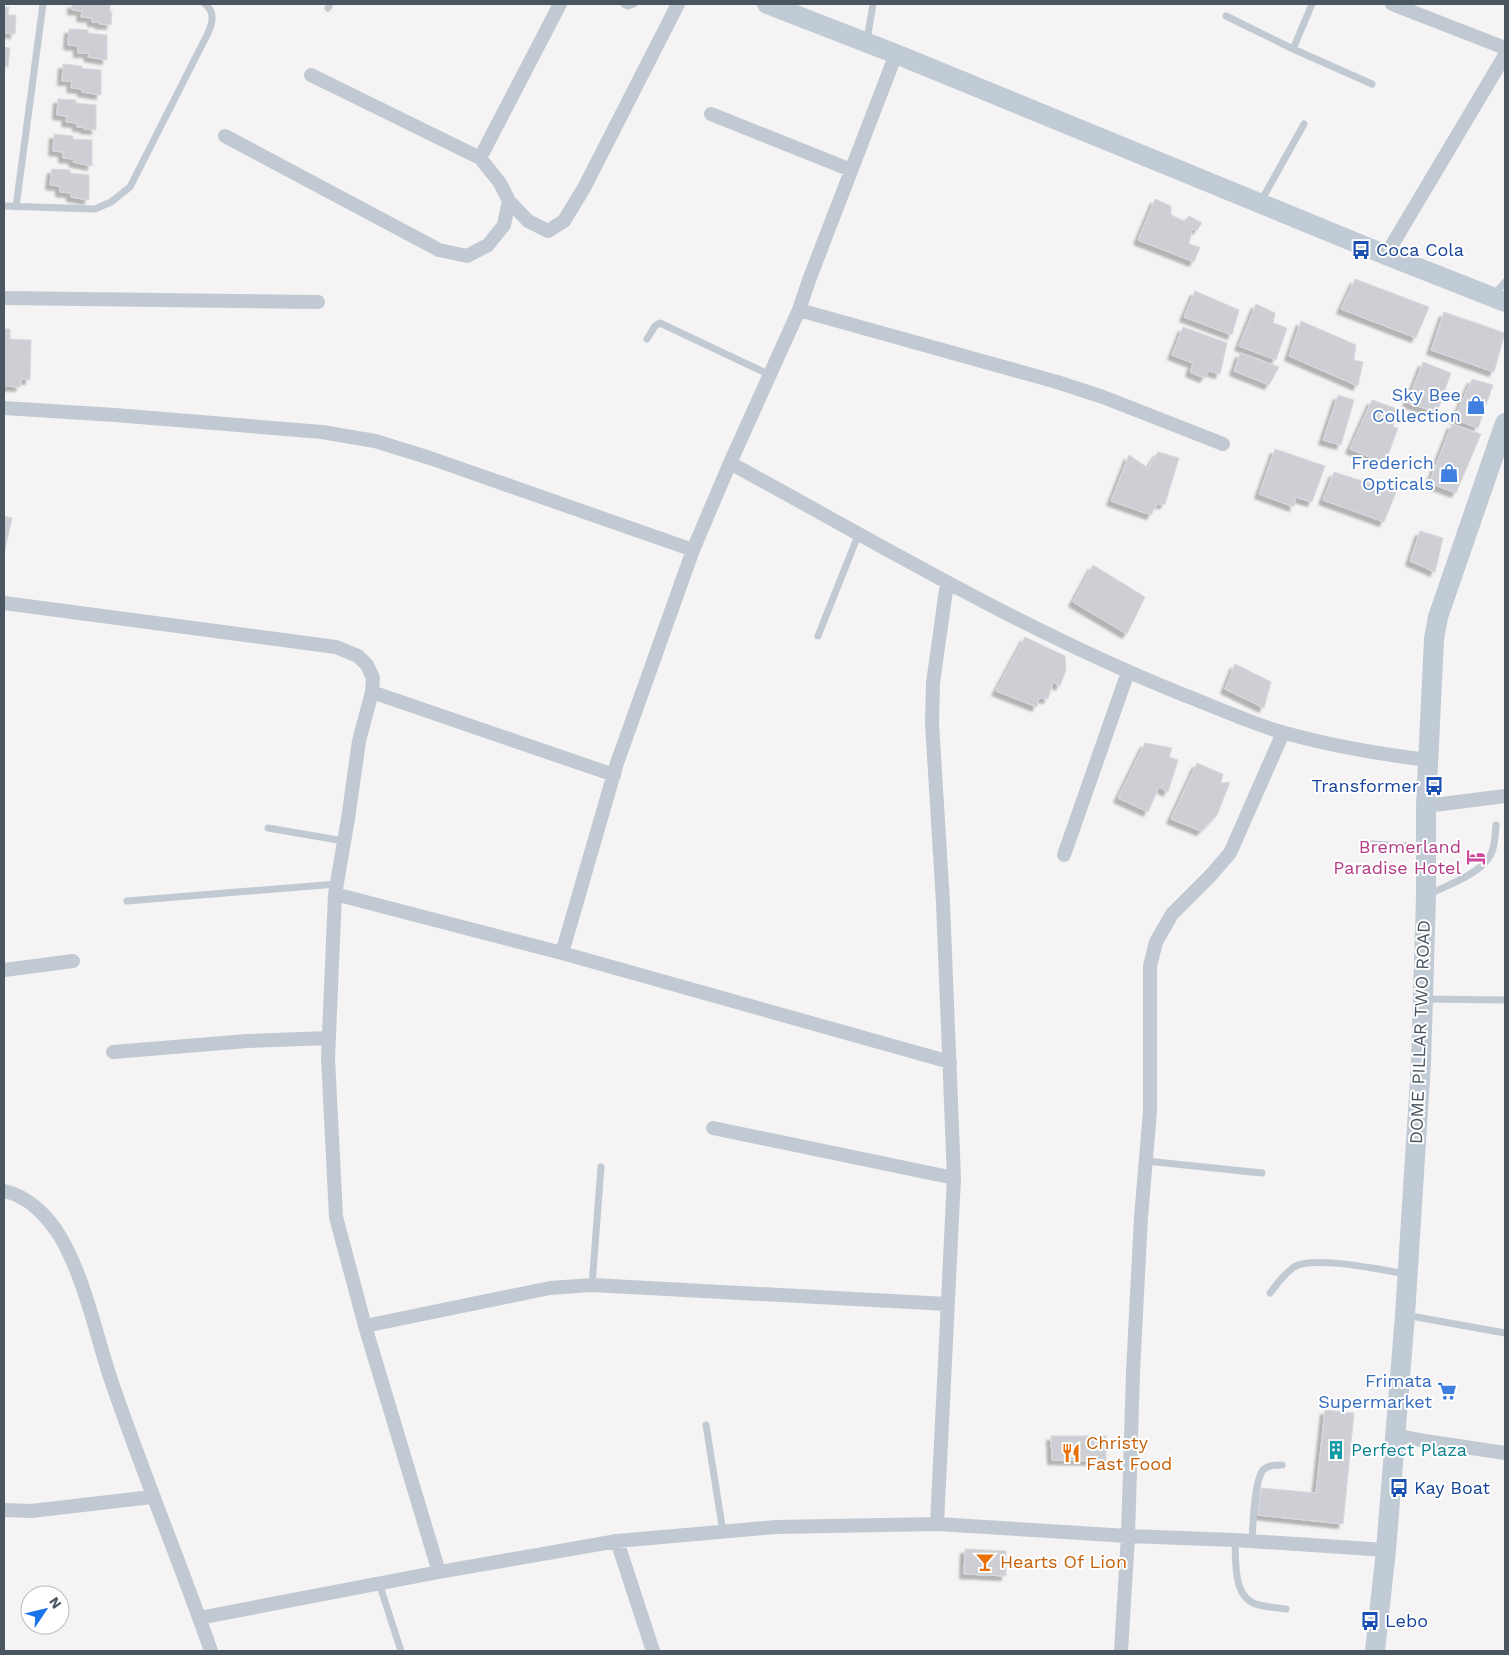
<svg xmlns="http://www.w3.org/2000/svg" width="1509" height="1655" viewBox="0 0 1509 1655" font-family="'Work Sans',sans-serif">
  <defs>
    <filter id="shadow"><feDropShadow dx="-4.5" dy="4.5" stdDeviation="1" flood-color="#0004"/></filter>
  </defs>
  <rect width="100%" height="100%" fill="#f5f3f3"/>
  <path fill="#cdcfd5" stroke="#d7d9de" filter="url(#shadow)" d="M72,4H110V12H112L111,25L99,24V22H92V18L81,17L82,11L72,10Z
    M4,7H9L8,15H16L15,34L4,33Z
    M69,29L88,30V33L107,35V60L88,57L89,53H78V46L68,45Z
    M4,47L10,48L8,67L4,66Z
    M63,64L82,66L81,68L101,70V95L82,92V89L71,88L72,81H62Z
    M58,99L76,100V103L96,105V130L84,129V127H77V123L66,122L67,116L57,115Z
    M54,134L73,136V139L92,140V166L73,162L74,159L63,158V152L53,151Z
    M52,169L70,170V173L89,175V200L71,197V193L60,192V186L50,185Z
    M1155,199L1171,206V215L1184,221L1189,216L1202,223L1197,230L1192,229L1189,244L1200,247L1194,262L1138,240Z
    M1355,279L1429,307L1416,338L1341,309Z
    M1195,291L1239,310L1232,335L1184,317Z
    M1256,304L1275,313L1273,323L1287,328L1276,360L1239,346Z
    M1444,312L1505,333L1494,372L1431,350Z
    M1301,321L1356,345L1354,360L1363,362L1358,386L1289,356Z
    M1183,327L1227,343L1220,374L1209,371L1204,378L1190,372L1193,363L1172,355Z
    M4,329H10V339L31,340L30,380L21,379L20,387L4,386Z
    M1240,353L1279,367L1269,385L1234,371Z
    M1423,362L1451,373L1437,412L1407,403Z
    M1472,379L1493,385L1478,428L1454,419Z
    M1338,395L1354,400L1341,445L1323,440Z
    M1372,400L1398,409L1393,427L1398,428L1385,463L1350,449Z
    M1452,424L1481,434L1456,493L1429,483Z
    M1275,449L1325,466L1312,502L1295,497L1294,507L1259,494Z
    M1158,452L1179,458L1165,504H1157L1151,515L1111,501L1129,455L1148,468Z
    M1334,472L1396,492L1384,522L1323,500Z
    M4,516L12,518L4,554Z
    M1420,531L1443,538L1435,572L1410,561Z
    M1093,565L1145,597L1127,634L1073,602Z
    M1025,637L1065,656L1066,670L1060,686L1053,682L1048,699L1039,698L1037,707L996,691Z
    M1235,664L1271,682L1264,708L1225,689Z
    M1145,743L1172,748L1169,757L1178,760L1168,792L1159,787L1148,812L1118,798Z
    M1197,763L1223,774L1221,783L1230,782L1217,815L1201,831L1171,819Z
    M1325,1410L1354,1413L1343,1524L1258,1515L1261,1488L1316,1493Z
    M1051,1436H1106V1461L1052,1460Z
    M965,1549L1006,1551V1576L964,1574Z"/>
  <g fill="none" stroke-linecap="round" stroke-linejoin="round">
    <path stroke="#c1cad2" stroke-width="7" d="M624,4L628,6L634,4
      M328,8L330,4
      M1226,16L1293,49L1372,84
      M867,40L873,4
      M1293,49L1312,4
      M1260,203L1304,124
      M4,206L95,209L111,202L130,187L208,33C213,22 215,12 205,4
      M16,207L43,4
      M1494,295L1505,282
      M647,339L655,326L660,323L770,375
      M818,636L859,533
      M268,828L344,841
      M1371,844L1425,847
      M1428,895C1447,885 1475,876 1488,859C1495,850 1495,836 1496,825
      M127,901L337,884
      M1423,999L1505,1000
      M1146,1161L1262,1173
      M592,1285L601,1167
      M1270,1293C1277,1284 1284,1274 1294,1267C1313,1255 1383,1270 1406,1274
      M1405,1315L1505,1333
      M706,1425L723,1532
      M1235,1540C1236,1561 1232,1599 1259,1605C1267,1607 1277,1608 1286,1609
      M1252,1541C1253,1525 1254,1482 1263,1470C1268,1465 1275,1465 1282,1465
      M379,1583L401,1651"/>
    <path stroke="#c1cad2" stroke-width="14" d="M1392,4L1505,48
      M711,114L851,170
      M225,136L439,250L467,256L488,245L504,225L509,201L500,183L480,158L311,75
      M480,158L560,4
      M509,201L528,221L548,231L564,221L584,188L678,4
      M1386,255L1505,55
      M4,298L318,302
      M799,310L1057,382L1103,397L1223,444
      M4,408L115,415L322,432L375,441L430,458L693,550
      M730,463C879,544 1026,632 1184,695C1216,707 1252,724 1285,733C1332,746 1379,754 1428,760
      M4,603L336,647L358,656L367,665L373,678L372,692L359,741L348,819L335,894L328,1058L336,1217L365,1326L439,1572
      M372,692L614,775
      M1426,806L1505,796
      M1064,855L1128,672
      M335,894L562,953L950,1062
      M562,953L617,763L693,550L730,463L799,310L809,280L896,54
      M4,970L73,961
      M113,1052L247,1041L329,1038
      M713,1128L954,1178
      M4,1191C28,1196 48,1216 61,1238C85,1280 95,1331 110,1377C141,1469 179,1559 211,1651
      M365,1326L550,1288L592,1285L947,1304
      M1395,1435L1425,1441L1505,1453
      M4,1510L31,1511L152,1497
      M937,1524L954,1178L943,903L932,723L933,683L947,583
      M617,1541L653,1651
      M199,1618L439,1572L617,1541L776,1527L937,1524L1128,1536L1235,1540L1386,1550
      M1121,1651L1128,1536L1133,1372L1141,1217L1150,1111V966L1156,942L1172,914L1211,875L1230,853L1283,733"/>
    <path stroke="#c1cbd6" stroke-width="20" d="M767,4L896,54L1386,255L1505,302
      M1375,1651L1386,1550L1405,1315L1421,1063L1426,896V806L1434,639L1438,617L1505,423"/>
  </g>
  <defs>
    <g id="bus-bare" transform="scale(1.5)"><path d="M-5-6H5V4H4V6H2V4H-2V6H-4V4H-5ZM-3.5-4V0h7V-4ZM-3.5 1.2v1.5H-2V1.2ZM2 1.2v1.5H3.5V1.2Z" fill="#1a4fb4" stroke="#fff" stroke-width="2.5" paint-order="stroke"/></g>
    <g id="shop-bare" transform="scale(1.5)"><path d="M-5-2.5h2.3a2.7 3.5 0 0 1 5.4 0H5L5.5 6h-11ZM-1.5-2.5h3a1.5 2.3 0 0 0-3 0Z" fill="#3f7fe0" stroke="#fff" stroke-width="2.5" paint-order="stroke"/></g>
    <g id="hotel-bare" transform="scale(1.5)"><path d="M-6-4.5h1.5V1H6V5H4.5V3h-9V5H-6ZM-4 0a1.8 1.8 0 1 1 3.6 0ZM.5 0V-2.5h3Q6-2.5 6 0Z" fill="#d1479c" stroke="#fff" stroke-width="2.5" paint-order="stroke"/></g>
    <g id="supermarket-bare" transform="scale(1.5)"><path d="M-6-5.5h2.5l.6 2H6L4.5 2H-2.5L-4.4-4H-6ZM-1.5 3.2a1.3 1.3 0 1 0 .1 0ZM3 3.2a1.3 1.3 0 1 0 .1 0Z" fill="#3f7fe0" stroke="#fff" stroke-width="2.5" paint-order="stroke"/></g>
    <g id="building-bare" transform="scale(1.5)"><path d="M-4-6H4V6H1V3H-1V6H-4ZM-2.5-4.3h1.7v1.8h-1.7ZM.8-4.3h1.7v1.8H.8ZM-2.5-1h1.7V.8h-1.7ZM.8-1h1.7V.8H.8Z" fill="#0f9aa8" stroke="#fff" stroke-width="2.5" paint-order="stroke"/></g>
    <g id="restaurant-bare" transform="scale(1.5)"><path d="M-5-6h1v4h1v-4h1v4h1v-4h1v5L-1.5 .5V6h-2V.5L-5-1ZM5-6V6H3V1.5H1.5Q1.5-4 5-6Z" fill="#e8710a" stroke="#fff" stroke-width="2.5" paint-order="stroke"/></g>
    <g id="bar-bare" transform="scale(1.5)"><path d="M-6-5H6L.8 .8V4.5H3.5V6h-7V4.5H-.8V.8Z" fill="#e8710a" stroke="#fff" stroke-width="2.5" paint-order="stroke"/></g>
  </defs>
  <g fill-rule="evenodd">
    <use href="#bus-bare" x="1361" y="250"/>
    <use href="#shop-bare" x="1476" y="405"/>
    <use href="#shop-bare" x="1449" y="473"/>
    <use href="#bus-bare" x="1434" y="786"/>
    <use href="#hotel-bare" x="1476" y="857"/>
    <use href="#supermarket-bare" x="1447" y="1391"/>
    <use href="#building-bare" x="1336" y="1450"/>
    <use href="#restaurant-bare" x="1071" y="1453"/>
    <use href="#bus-bare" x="1399" y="1488"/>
    <use href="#bar-bare" x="985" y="1562"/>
    <use href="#bus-bare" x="1370" y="1621"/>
  </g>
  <g text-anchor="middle" stroke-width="4" stroke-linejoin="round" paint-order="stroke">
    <g font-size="18" fill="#164399" stroke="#fff" text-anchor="start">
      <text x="1376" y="256">Coca Cola</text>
      <text x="1419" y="792" text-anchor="end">Transformer</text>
      <text x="1414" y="1494">Kay Boat</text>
      <text x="1385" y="1627">Lebo</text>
    </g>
    <g font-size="18" fill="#366cbe" stroke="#fff" text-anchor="end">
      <text x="1461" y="401">Sky Bee<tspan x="1461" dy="21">Collection</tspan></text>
      <text x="1434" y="469">Frederich<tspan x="1434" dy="21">Opticals</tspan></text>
      <text x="1432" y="1387">Frimata<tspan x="1432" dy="21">Supermarket</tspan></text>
    </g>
    <g font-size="18" fill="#b23c85" stroke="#fff" text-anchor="end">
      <text x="1461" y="853">Bremerland<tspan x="1461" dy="21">Paradise Hotel</tspan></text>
    </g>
    <g font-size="18" fill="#4a5661" stroke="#fff">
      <text transform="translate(1420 1032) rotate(-88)" y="6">DOME PILLAR TWO ROAD</text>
    </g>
    <g font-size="18" fill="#c56008" stroke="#fff" text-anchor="start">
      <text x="1086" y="1449">Christy<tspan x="1086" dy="21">Fast Food</tspan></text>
      <text x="1000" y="1568">Hearts Of Lion</text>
    </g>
    <g font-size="18" fill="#0d838f" stroke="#fff" text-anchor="start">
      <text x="1351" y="1456">Perfect Plaza</text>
    </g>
  </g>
  <rect width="1509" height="1655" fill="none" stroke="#4a5661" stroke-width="10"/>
  <g transform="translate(45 1610) rotate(55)"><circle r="24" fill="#ffffff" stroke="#b7bbc0"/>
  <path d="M0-4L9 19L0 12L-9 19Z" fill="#1a73e8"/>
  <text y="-8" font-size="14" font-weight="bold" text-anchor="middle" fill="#4a5661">N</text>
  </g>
</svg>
